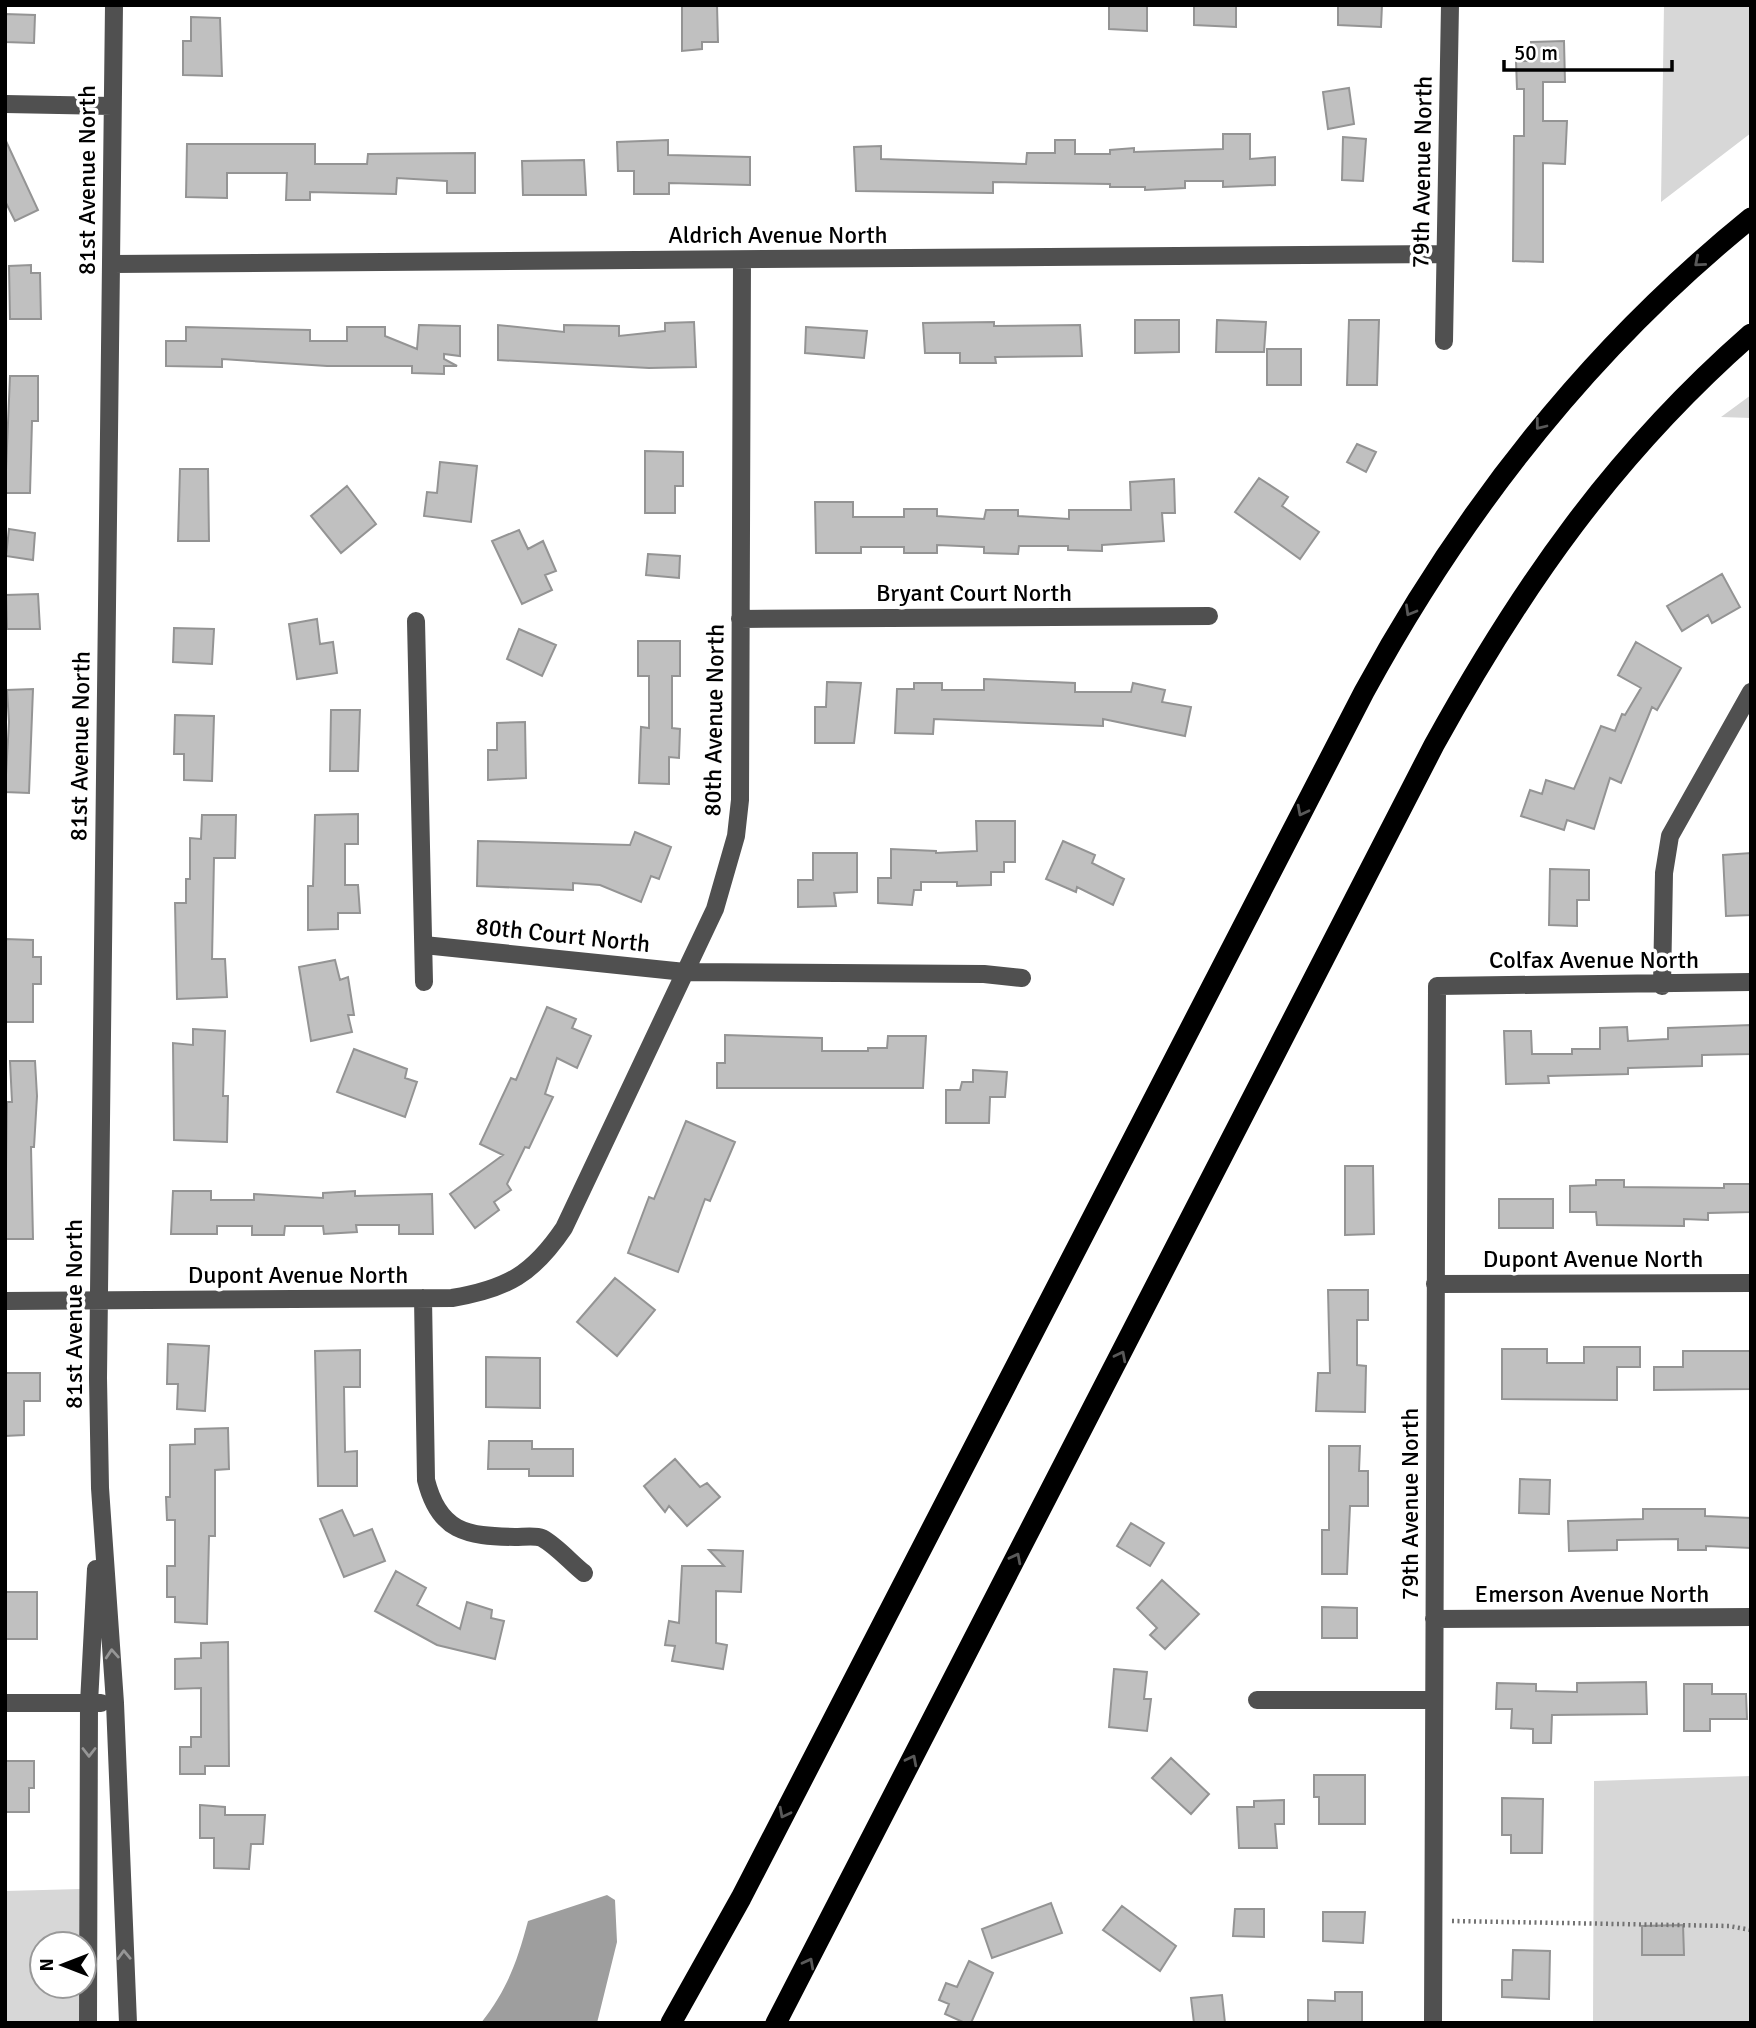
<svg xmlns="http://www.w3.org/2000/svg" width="1756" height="2028" viewBox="0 0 1756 2028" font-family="Signika,sans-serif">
  <rect width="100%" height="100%" fill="#fff"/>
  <path fill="#d7d7d7" d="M1664,5H1751V133L1661,202Z
    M1751,395V418L1721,417Z
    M1751,1776V2023H1593L1594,1781Z
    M81,1889V1944H42V1986H81V2023H5V1891Z"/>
  <path fill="#9e9e9e" d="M607,1895L615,1900L617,1942L597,2023H481C508,1988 517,1962 528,1921Z"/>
  <path fill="#c0c0c0" stroke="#949494" stroke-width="2" d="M682,5H717L718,42H702V49L682,51Z
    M1109,5H1147V31L1109,29Z
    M1194,5H1236V27L1194,25Z
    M1338,5H1382L1381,27L1338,25Z
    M5,14L35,15L34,43L5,42Z
    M191,17L220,18L222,76L183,75V41H191Z
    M1564,41L1565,82H1543V121H1567L1565,164L1543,163V262L1513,261L1514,136H1524V89H1517L1516,61H1533L1531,42Z
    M1349,88L1354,124L1328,129L1323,92Z
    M1223,134H1250V159L1275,157V185L1223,187V181H1185V188L1145,190V187H1110V184L993,182V193L856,191L854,147L881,146V159L1026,164L1027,153H1055V140H1075V154H1110V150L1134,148V152L1223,149Z
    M1343,137L1366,139L1363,181L1342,180Z
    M5,139L38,210L15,221L5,201Z
    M668,140V155L750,157V185L669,183V194H634V171H618L617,142Z
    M187,144H315V164H367L368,154L475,153V193H447V181L397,178L396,194L310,192V200H286L287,173H227V198L186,197Z
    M584,160L586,195H523L522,161Z
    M31,265V273H40L41,319H10L9,266Z
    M1135,320H1179V352L1135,353Z
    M1217,320L1266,322L1264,352H1216Z
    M1349,320H1379L1377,385H1347Z
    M694,322L696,367L649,368L498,360V325L564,332V325L619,326V336L665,331V323Z
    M994,322V326L1080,325L1082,356L995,357L996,363H960V353H925L923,323Z
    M419,325L460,326V356L444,354V359L457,366H444V374L412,373V366H327L222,359V367L166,366V341H186V327L310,330V341H347V327H385V336L417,349Z
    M806,327L867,331L864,358L805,353Z
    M1267,349H1301V385H1267Z
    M10,376H38V421H32L30,493H5Z
    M1357,444L1376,452L1366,472L1347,462Z
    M645,451L683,452V486H675V513H645Z
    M440,462L477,466L471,522L424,516L427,492L437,493Z
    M180,469H208L209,541H178Z
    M1259,478L1288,497L1282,506L1319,532L1300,559L1235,512Z
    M1174,479L1175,513H1162L1164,541L1102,545V551L1068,550V546H1019L1018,554L984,553V547L937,545V553H904V547H861V553H816L815,502H853V517H904V509H937V516L984,519L986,510H1018V516L1069,519V510H1131L1130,482Z
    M347,486L376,524L341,553L311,516Z
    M9,529L35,533L33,560L6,556Z
    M519,530L528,549L543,541L556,571L545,575L552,590L522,604L492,541Z
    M648,554L680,556L679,578L646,575Z
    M1722,574L1740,607L1712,623L1708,615L1682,631L1667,606Z
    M38,594L40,629H7L6,595Z
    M317,619L320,644L333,642L337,673L297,679L289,624Z
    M174,628L214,629L212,664L173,662Z
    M519,629L556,645L542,676L507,659Z
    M638,641H680V676H672V728L680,729L679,758L669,757V784L639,783L641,727L649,728V676H638Z
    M1636,642L1681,668L1657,710L1652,707L1621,783L1610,778L1594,829L1567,820L1564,830L1521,816L1530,790L1542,794L1546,780L1574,789L1601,726L1615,731L1622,714L1625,715L1641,688L1618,675Z
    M984,679L1075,683V692H1131L1133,683L1165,690L1162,702L1191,707L1185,736L1103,719V726L934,719L933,734L895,733L897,689H914V683H942V690H984Z
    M827,682L861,683L854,743H815V707H826Z
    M33,689L29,793L5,792L9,722L7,690Z
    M331,710H360L358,771H330Z
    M175,715L214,716L212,781L184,780V754H174Z
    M525,722L526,778L488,780V750H497V723Z
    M358,814V844H345V885H358L360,913H338V929L308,930V886H313L315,815Z
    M202,815H236L235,858H214L212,959H225L227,997L177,999L175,903H186V879H190V838L201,839Z
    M976,821H1015V862H1004V872H991V885L957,886V882H921V890H914L912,905L878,903V878H891V849L936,851V853L977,851Z
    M635,832L671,847L659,879L651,876L641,902L600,885L573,883V890L477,886L478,841L630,845Z
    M1063,841L1095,855L1092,863L1124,879L1113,905L1077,887L1076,892L1046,879Z
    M813,853H857V892L834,893L836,906L798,907V880H813Z
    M1751,853V915L1726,916L1723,855Z
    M1550,869L1589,870V900H1577V926L1549,925Z
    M5,939L33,940V957H41V984H33V1022H5Z
    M335,960L340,980L348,977L354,1015H348L352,1032L311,1041L299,967Z
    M547,1007L576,1019L572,1028L591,1036L577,1068L557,1058L545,1094L553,1097L529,1148L525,1147L507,1184L511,1190L494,1202L499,1210L475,1228L450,1194L503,1155L480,1144L511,1078L516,1080Z
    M1751,1025V1054L1702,1055V1066L1628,1068V1074L1548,1076L1549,1083L1506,1084L1504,1031H1531L1532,1054H1572V1049H1600V1028L1627,1027L1628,1041L1668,1039V1028Z
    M193,1029L225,1031L223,1096H228L227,1142L174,1140L173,1043L193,1045Z
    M725,1035L822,1038V1051H868V1048H887L888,1036H926L923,1088H717V1063H725Z
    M354,1049L407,1069L405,1078L417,1082L405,1117L337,1092Z
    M10,1061H35L37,1096L34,1147H31L33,1239H5L7,1102H12Z
    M973,1070L1007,1072L1005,1097H990L989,1123H946V1090H960L962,1082H973Z
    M686,1121L735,1142L710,1201L705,1199L678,1272L628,1253L649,1197L654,1199Z
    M1345,1166H1373L1374,1234L1345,1235Z
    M1596,1180H1624V1187L1724,1188V1184H1751V1212L1708,1213V1220L1684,1219V1226L1597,1225L1596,1212H1570V1186L1596,1185Z
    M173,1191H211V1200H254V1194L323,1198V1193L355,1191V1196L432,1194L433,1234H399V1225H356L357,1232L324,1234L323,1226H285L284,1235H252V1226H217V1234H171Z
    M1499,1199H1553V1228H1499Z
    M615,1278L655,1310L617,1356L577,1322Z
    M1328,1290H1368V1320H1357V1365L1366,1366L1365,1412L1316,1411L1318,1373H1330Z
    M168,1344L209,1346L205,1411L177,1409L178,1384H167Z
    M1584,1347H1640V1367H1617V1400L1502,1399V1349H1547V1363H1584Z
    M360,1350V1387H344L345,1452L357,1451V1486H318L315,1351Z
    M1683,1351H1751V1389L1654,1390V1367H1683Z
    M486,1357L540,1358V1408L486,1407Z
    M5,1373H40V1401H24V1435L5,1436Z
    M228,1428L229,1469L215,1470V1536H209L207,1624L175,1622V1597H167V1566H175V1520H167L166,1497H170V1445L195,1444V1429Z
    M489,1441H532V1449H573V1476H529V1469H488Z
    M1329,1446H1360L1359,1471H1368V1506H1350L1347,1574H1322V1530H1329Z
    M675,1459L700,1487L707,1483L720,1497L687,1526L669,1506L665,1512L644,1486Z
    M1520,1479L1550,1480L1549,1514L1519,1513Z
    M1643,1509H1705V1516L1751,1518V1548L1706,1546V1550H1678V1539L1617,1540V1550L1569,1551L1568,1521L1643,1519Z
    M342,1510L354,1536L372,1529L385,1561L344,1577L320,1519Z
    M1131,1523L1164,1543L1150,1566L1117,1546Z
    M709,1550L743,1551L741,1592L716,1591V1643L727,1645L723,1669L672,1661L675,1646L665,1645L669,1621L679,1623L682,1566H724Z
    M396,1571L426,1588L417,1605L460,1629L467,1602L492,1610L491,1618L504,1621L495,1659L437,1645L375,1611Z
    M1162,1580L1199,1614L1165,1649L1150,1635L1157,1628L1137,1608Z
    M5,1592H37V1639H5Z
    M1322,1607L1357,1608V1638H1322Z
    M228,1642L229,1766H205V1774H180V1747H191V1737H201V1688L175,1689V1659L201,1658V1643Z
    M1114,1669L1147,1672L1144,1699H1151L1147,1731L1109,1727Z
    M1646,1682L1647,1714L1552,1715L1551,1743H1533V1729L1511,1728L1512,1709H1496L1497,1683L1536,1684V1691L1577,1692V1683Z
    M1684,1684H1712V1694H1746L1747,1719H1710V1731H1684Z
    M1171,1758L1209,1794L1191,1814L1152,1778Z
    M5,1761H34V1788H29V1812H5Z
    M1314,1775H1365V1824H1319V1797H1314Z
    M1502,1798L1543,1799L1542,1853H1511V1835H1502Z
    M1284,1800V1824H1275L1277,1848H1239L1237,1807H1254V1801Z
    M200,1805L225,1807V1815H265L263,1844H251L249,1869L214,1868V1838H200Z
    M1051,1903L1062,1933L992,1958L982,1929Z
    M1122,1906L1176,1946L1160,1971L1103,1930Z
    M1235,1909H1264V1937L1233,1936Z
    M1323,1912H1365L1363,1943L1323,1941Z
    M1683,1925L1684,1955H1642V1926Z
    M1513,1950L1550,1951L1549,1999L1502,1997V1980H1512Z
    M969,1961L993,1973L971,2023H965L945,2014L949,2004L939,2000L946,1983L957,1987Z
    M1335,1992H1362V2023H1308V2000L1335,2001Z
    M1222,1995L1225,2023H1194L1191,1998Z"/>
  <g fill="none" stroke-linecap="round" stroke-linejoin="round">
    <path stroke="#727272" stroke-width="4.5" stroke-dasharray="2 3.5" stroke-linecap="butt" d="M1452,1921L1729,1926L1751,1930"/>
    <path stroke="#505050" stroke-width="18" d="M114,5L98,1378L100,1488L115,1703L128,2023
      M5,104L112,106
      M112,264L1444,254
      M1444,341L1450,5
      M740,619L1209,616
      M416,621L424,982
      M424,945L685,972L984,974L1022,978
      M1662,986L1664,873L1670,836L1751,692
      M1435,1284L1751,1283
      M423,1298L426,1480C439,1532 466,1536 515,1537C523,1537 535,1535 542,1538C557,1546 571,1563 584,1573
      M5,1301L452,1298C507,1289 533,1274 564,1228L715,909L736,836L740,800L742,260
      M1434,1619L1751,1617
      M1257,1700H1434
      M5,1703H101
      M88,2023L89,1703L96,1569
      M1433,2023L1437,986L1751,982"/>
    <path stroke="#000" stroke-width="21" d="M671,2023L741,1898L1364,692C1463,510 1589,349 1751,218
      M776,2023L1434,745C1522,586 1613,455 1751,334"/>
  </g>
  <defs><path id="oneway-chevron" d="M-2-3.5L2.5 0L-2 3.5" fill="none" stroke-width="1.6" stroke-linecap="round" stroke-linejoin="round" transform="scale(1.75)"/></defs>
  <g stroke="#595959">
    <use href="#oneway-chevron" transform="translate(1699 262) rotate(139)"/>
    <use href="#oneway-chevron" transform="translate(1540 425) rotate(128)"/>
    <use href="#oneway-chevron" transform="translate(1410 611) rotate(120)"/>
    <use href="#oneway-chevron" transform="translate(1302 811) rotate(117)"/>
    <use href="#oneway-chevron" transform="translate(1121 1356) rotate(-63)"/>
    <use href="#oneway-chevron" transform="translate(1016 1558) rotate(-63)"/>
    <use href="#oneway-chevron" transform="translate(912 1760) rotate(-63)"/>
    <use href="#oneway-chevron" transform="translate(784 1813) rotate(117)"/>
    <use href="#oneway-chevron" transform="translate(809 1963) rotate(-62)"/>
  </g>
  <g stroke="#969696">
    <use href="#oneway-chevron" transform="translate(112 1654) rotate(-94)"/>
    <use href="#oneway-chevron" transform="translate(89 1752) rotate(90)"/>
    <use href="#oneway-chevron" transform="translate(124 1955) rotate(-92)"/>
  </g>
  <g text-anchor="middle" stroke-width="7" stroke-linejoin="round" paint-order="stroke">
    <g font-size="24" fill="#000" stroke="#fff">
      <text transform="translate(1422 172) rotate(-89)" y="8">79th Avenue North</text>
      <text transform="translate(87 180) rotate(-90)" y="8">81st Avenue North</text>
      <text x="778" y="243">Aldrich Avenue North</text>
      <text x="974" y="601">Bryant Court North</text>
      <text transform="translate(714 720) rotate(-89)" y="8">80th Avenue North</text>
      <text transform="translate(80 746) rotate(-89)" y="8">81st Avenue North</text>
      <text transform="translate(563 935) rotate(6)" y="8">80th Court North</text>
      <text x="1594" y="968">Colfax Avenue North</text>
      <text x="1593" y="1267">Dupont Avenue North</text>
      <text x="298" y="1283">Dupont Avenue North</text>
      <text transform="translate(74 1314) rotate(-90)" y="8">81st Avenue North</text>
      <text transform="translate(1410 1504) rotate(-90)" y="8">79th Avenue North</text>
      <text x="1592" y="1602">Emerson Avenue North</text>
    </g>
  </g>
  <rect width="1756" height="2028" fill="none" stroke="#000000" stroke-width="14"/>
  <g transform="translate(63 1965) rotate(270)"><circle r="33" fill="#ffffff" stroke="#999999" stroke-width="2"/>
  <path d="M0-5L12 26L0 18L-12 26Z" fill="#000000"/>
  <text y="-10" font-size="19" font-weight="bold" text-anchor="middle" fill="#000000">N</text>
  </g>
  <path d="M1504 60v10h168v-10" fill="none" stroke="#000000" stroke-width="3.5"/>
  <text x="1514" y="60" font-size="21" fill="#000000" stroke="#ffffff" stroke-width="5" paint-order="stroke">50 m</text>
</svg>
